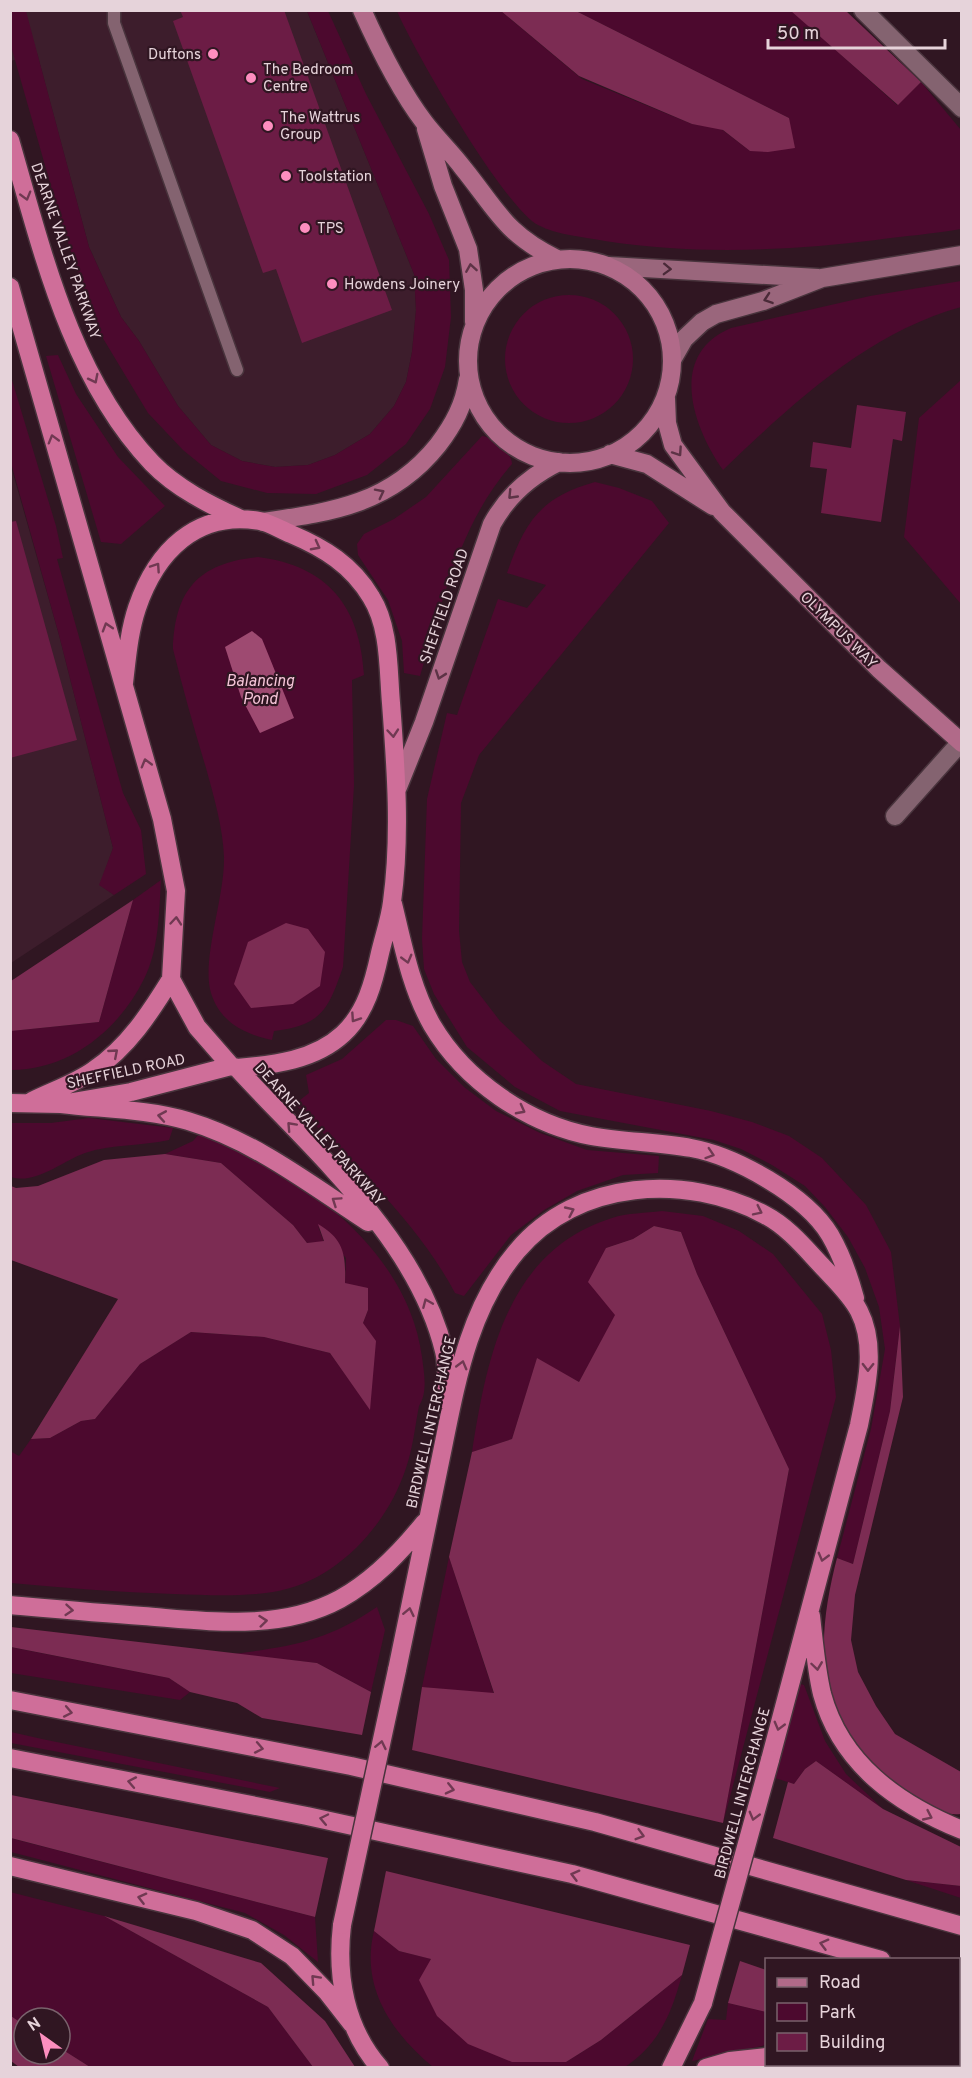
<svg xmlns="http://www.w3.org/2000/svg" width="972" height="2078" viewBox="0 0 972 2078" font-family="Overpass,sans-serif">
  <rect width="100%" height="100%" fill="#301622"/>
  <path fill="#3d1d2c" d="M10,11H307L414,274L416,310L412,352L406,382L394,406L370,434L335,455L308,465L275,467L242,461L211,445L178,406L139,341L121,317L89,247L37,53L11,61Z
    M10,463L59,635L113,848L100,885L114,895L11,963Z"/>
  <path fill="#4c092e" d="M10,11H26L89,247L121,317L139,341L178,406L211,445L242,461L275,467L308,465L335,455L370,434L394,406L406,382L412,352L416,310L414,274L307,11H328L366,94L429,214L449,260L451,317L445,367L430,409L406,444L367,475L316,494L267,493L221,481L183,450L148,413L95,325L60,218L11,46Z
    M397,11H501L582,79L692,124L720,128L750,151L789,118L576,11H792L897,105L921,82L961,130V229C933,234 904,236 876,240C785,251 695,255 605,241C584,237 557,235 538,225C504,207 414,51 397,11Z
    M961,281V307C867,333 792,404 723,470C693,427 667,355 731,328L870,296Z
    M505 359a64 64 0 1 1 128 0a64 64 0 1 1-128 0Z
    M58,355L76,394L118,457L165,506L121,544L101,542L46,356Z
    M11,377L56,526L63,558L57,559L123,793L141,830L146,874L114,895L99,885L113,848L59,635L11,463Z
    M961,380V604L904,537L919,418Z
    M482,436C493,437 512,453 512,464C460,523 442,603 420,676L404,673L402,641L388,600L358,555L357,544L364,534L394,519L426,497Z
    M595,482L619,488L652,501L669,523L479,755L461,803L459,931L462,962L470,982L500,1021L542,1061L576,1084L711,1111L752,1122L789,1136L822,1158L866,1205L891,1252L900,1326L890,1411L853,1564L837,1558L871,1429L885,1349L879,1307L865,1268L848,1237L825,1207L805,1186L772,1165L741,1149L714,1140L560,1111L515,1087L467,1047L434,994L424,969L422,939L427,799L447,713L457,715L498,599L527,608L546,585L507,573C525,521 541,497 595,482Z
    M258,557C328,566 360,606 364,675L352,680L354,785L343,967C328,1010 322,1025 274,1031L272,1040C244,1034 220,1022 211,993C201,960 225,897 224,857C223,828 214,797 206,768C194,729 183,689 173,649C175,589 199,563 258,557Z
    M161,880C159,912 159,950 144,979C118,1031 69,1070 11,1070L10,1031L99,1022L133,900Z
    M386,1020H396L413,1026L436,1059L464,1087L496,1111L540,1133L587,1150L659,1156L658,1173L623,1175L577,1191L544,1210L511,1235L464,1296L455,1293C415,1218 352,1164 295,1104L309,1093L306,1075L342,1059Z
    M89,1118L173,1128L169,1140C141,1146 112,1144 85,1153C62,1161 36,1185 11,1177V1123H51Z
    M199,1134C296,1170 407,1246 422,1357C424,1373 428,1392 419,1406C415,1426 413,1448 406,1468C387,1526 336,1582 273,1592C240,1597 207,1595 174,1594C119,1592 64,1588 11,1583L10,1451L19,1456L31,1439L50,1438L81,1421L95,1419L140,1364L191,1332L264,1337L330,1353L370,1409L363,1323L368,1310L345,1283L346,1258L318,1226L324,1242L307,1243L293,1225L221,1163L165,1154L193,1141Z
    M662,1211L703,1216L739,1231L773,1254L822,1314L831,1350L836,1397L723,1823L789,1469L697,1274L681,1232L654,1226L633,1239L606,1248L616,1315L579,1382L537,1359L512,1439L472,1452C487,1357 507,1251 612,1218C627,1213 646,1213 662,1211Z
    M449,1557L494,1694L422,1687Z
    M377,1607L385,1630L371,1692L317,1663L234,1654C293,1646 327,1641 377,1607Z
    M10,1647L169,1678L190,1692L180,1700L11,1673Z
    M800,1684L804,1685L825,1741L846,1774L883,1809L816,1761L805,1769L794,1784L775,1778Z
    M11,1732L42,1739L280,1788L270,1792L11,1743Z
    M10,1838L315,1917L318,1962L284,1935L245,1913L11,1852Z
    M906,1880L961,1886V1898Z
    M10,1892L104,1916L268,2007L313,2067H90L60,2048V2018H24V2025L11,2016Z
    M374,1931L399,1951L432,1959L566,2062L601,2040L682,1975C671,2014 660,2043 625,2067H433C392,2033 360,1987 374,1931Z
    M728,2003L766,2012V2045L692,2061L708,2019L726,2020Z"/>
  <path fill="#7c2c53" d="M501,11H576L789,118L795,148L768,152L750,151L723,130L692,124L579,76Z
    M791,11H846L921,82L898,105Z
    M133,900L99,1022L11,1031V981Z
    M286,923L308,929L325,952L320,986L293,1004L251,1008L234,984L248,942Z
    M165,1154L221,1163L293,1225L307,1243L324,1241L318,1224C344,1239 346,1255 345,1283L368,1288V1310L363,1323L376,1341L370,1410L330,1353L264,1337L191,1332L140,1364L95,1419L81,1421L50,1438L31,1439L118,1299L11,1260V1186L16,1188L38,1186L104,1160Z
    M654,1226L681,1232L697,1274L789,1469L723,1823L412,1750L422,1687L494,1693L449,1557L472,1452L512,1439L537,1358L579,1382L615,1315L588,1282L606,1248L633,1239Z
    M900,1326L903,1397L855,1595L851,1640L858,1672L876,1706L895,1734L961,1772V1814C941,1816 929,1806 912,1796C865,1770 825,1709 824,1653C823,1621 829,1589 837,1558L853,1564L890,1411Z
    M11,1627L317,1663L371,1692L362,1735L262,1718L237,1703L190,1692L169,1678L11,1647Z
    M816,1761L883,1809L961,1847V1886L906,1880L773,1838L788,1782L794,1784L805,1769Z
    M11,1795L328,1858L315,1917L11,1838Z
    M386,1871L690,1945L682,1975L601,2040L566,2062H512L468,2044L437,2016L419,1980L431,1959L399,1951L374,1931Z
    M104,1916L261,1963L325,2021L355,2067H313L268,2007Z
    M740,1961L766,1970V2012L728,2003Z
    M11,2016L24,2025V2054H60V2048L90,2067H19L11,2061Z"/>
  <path fill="#9e4a71" d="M252,631L262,639L294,718L260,733L241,697L225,647Z"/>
  <path fill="#6c1c45" d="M180,10H284L392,310L302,343L276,269L263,273L173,21L183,17Z
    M857,405L906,412L902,441L893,439L881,522L821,513L827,469L810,467L813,442L851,448Z
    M16,521L77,740L10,758V522Z"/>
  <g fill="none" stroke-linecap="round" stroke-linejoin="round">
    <g stroke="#49343d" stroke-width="15">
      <path id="lane" d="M114,10V23L237,370"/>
    </g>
    <g stroke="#49343d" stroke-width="21">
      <path id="street" d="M863,10L962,108
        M895,816L961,742"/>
    </g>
    <g stroke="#49343d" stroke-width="21">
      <path id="secondary" d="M609,266L818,278
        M672,360L684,339L702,322L716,314L763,301L822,278L962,255"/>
    </g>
    <g stroke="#49343d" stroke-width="21">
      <path id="primary" d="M362,10C379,48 399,89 424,122C436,138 451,152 463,168C497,210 505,234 557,259
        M426,129L443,186L468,249L474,290V322
        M468 361a102 102 0 1 1 204 0a102 102 0 1 1-204 0Z
        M666,398L667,423L673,445L722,512L879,669L962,743
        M610,454L647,464L713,506
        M263,522C332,512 391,504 438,445C454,424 464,405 468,379
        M398,787L424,722L492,524C508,495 530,476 559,462"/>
    </g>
    <g stroke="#49343d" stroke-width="21">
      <path id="highway" d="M10,140C42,250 71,378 152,463C176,488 210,505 241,519
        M10,287L162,819L176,891L171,979L197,1027L231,1066L237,1068C274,1065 315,1060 343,1034C366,1013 374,981 380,953C384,936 390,919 392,902C401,836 396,769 391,703C388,669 390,627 371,597C352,565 324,548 291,534C281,530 270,523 260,521C196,510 156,552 137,608C129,632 127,658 124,683
        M393,904C403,945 411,988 432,1025C465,1081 528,1124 591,1136C624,1142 658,1142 691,1148C735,1156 806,1195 830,1235C841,1254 849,1276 855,1298
        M237,1068C312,1150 417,1239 444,1351C448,1366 446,1385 447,1401
        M32,1101C52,1091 76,1083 94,1070C128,1047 150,1013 171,979
        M10,1103L61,1104L131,1092L231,1066
        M61,1104C102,1109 148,1109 188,1121C255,1141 311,1185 368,1222
        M10,1605C55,1609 99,1613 143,1616C208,1621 279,1632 340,1599C374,1580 400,1553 424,1523
        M811,1616C814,1642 816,1669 822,1694C841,1764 898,1804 962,1830
        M397,1670C412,1599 426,1527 441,1457C456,1384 468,1309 517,1251C577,1179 687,1173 765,1215C788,1227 805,1248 822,1266C835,1280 851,1295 859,1311C877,1346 866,1389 859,1425L770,1760
        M10,1700L351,1766L595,1822L962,1926
        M10,1758L307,1816L572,1874L881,1960
        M10,1866L196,1911L252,1930L292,1956L327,1992L352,2024
        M342,1925C336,1976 345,2028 380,2068
        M958,1982L962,1983
        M869,2064L888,2068
        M671,2068L703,2003
        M706,2068L730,2061L766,2057"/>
    </g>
    <use href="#lane" stroke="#846370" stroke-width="12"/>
    <use href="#street" stroke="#846370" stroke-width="18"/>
    <use href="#secondary" stroke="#9a667c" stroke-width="18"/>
    <use href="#primary" stroke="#b16a89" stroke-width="18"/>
    <use href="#highway" stroke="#cf6e99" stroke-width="18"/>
    <g stroke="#49343d" stroke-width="21" stroke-linecap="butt">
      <path id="highway-bridge" d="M342,1925L397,1670
        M703,2003L770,1760"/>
    </g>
    <use href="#highway-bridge" stroke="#cf6e99" stroke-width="18"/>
  </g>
  <defs><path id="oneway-chevron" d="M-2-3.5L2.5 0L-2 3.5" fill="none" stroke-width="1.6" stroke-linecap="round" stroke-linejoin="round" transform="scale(1.5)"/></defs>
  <g stroke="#703952">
    <use href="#oneway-chevron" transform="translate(26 196) rotate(74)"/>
    <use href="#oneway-chevron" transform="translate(94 379) rotate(63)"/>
    <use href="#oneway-chevron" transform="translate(53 439) rotate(-106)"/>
    <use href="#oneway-chevron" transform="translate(316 546) rotate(28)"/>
    <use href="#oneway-chevron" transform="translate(156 567) rotate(-56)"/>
    <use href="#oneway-chevron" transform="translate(107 627) rotate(-107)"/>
    <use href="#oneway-chevron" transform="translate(393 733) rotate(85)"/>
    <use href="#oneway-chevron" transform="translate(146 763) rotate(-106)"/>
    <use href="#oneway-chevron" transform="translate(176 921) rotate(-85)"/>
    <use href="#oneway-chevron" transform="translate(407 959) rotate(75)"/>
    <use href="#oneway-chevron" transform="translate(355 1018) rotate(124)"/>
    <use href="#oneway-chevron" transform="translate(114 1053) rotate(-41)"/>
    <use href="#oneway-chevron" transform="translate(521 1110) rotate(28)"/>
    <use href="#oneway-chevron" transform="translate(162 1116) rotate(-170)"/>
    <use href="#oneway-chevron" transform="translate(291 1126) rotate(-133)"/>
    <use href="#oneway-chevron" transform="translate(710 1154) rotate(18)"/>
    <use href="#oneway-chevron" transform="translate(336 1201) rotate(-146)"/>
    <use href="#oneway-chevron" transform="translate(570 1211) rotate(-25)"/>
    <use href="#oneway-chevron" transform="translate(758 1211) rotate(26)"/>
    <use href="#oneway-chevron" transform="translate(427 1303) rotate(-113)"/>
    <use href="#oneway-chevron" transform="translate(462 1365) rotate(-75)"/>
    <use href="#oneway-chevron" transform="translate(868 1367) rotate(91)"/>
    <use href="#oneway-chevron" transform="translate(823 1557) rotate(105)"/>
    <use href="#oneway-chevron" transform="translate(69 1610) rotate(5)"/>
    <use href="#oneway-chevron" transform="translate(409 1612) rotate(-78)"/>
    <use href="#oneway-chevron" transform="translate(263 1621) rotate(-6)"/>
    <use href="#oneway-chevron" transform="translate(817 1666) rotate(82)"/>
    <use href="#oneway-chevron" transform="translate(68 1712) rotate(11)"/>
    <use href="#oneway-chevron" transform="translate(779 1726) rotate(105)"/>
    <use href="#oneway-chevron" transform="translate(381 1745) rotate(-78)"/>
    <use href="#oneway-chevron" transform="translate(259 1748) rotate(11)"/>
    <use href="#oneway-chevron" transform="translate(132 1782) rotate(-169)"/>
    <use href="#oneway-chevron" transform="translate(450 1789) rotate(13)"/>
    <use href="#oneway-chevron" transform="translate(754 1816) rotate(105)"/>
    <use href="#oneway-chevron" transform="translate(928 1816) rotate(25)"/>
    <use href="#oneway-chevron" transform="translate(324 1819) rotate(-168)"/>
    <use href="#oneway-chevron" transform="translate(640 1835) rotate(16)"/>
    <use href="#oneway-chevron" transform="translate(575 1875) rotate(-165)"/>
    <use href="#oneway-chevron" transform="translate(142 1898) rotate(-166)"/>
    <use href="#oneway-chevron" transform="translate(824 1944) rotate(-165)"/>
    <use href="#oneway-chevron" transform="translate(315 1979) rotate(-133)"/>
  </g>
  <g stroke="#5d3346">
    <use href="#oneway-chevron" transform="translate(471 268) rotate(-99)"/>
    <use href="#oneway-chevron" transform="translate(678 452) rotate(56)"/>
    <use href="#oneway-chevron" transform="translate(380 493) rotate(-27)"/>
    <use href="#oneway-chevron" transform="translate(512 495) rotate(134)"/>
    <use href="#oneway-chevron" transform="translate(440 675) rotate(109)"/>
  </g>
  <g stroke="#4a2a38">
    <use href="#oneway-chevron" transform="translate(667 269) rotate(2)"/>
    <use href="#oneway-chevron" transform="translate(768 299) rotate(161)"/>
  </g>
  <g fill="#fd8ebf" stroke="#301622" stroke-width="2">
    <circle cx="213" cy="54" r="6"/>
    <circle cx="251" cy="78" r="6"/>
    <circle cx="268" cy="126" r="6"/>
    <circle cx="286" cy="176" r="6"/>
    <circle cx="305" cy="228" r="6"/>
    <circle cx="332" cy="284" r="6"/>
  </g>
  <g text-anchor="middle" stroke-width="4.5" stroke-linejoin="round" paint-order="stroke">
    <g font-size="15" fill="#e6d3da" stroke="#301622" text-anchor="start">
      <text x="201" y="59" text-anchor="end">Duftons</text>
      <text x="263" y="74">The Bedroom<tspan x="263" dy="17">Centre</tspan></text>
      <text x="280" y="122">The Wattrus<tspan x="280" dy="17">Group</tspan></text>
      <text x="298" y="181">Toolstation</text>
      <text x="317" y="233">TPS</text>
      <text x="344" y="289">Howdens Joinery</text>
    </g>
    <g font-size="15" fill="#e6d3da" stroke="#301622">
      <text transform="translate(66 251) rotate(71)" y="5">DEARNE VALLEY PARKWAY</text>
      <text transform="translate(444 606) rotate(-71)" y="5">SHEFFIELD ROAD</text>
      <text transform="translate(839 630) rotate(45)" y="5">OLYMPUS WAY</text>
      <text transform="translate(126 1071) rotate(-12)" y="5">SHEFFIELD ROAD</text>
      <text transform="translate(320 1134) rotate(48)" y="5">DEARNE VALLEY PARKWAY</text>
      <text transform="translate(431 1422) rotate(-77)" y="5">BIRDWELL INTERCHANGE</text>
      <text transform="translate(742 1793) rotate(-75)" y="5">BIRDWELL INTERCHANGE</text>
    </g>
    <g font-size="16" font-style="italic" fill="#f6c5d8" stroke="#301622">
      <text x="260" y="686">Balancing<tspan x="260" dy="18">Pond</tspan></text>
    </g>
  </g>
  <rect width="972" height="2078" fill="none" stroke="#e6d3da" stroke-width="24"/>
  <rect x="765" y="1958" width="195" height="108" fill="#301622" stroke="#79626c" stroke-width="1.5"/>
  <rect x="777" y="1978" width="30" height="9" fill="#b16a89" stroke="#79626c" stroke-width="1.5"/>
  <text x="819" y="1988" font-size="18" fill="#e6d3da">Road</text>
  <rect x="777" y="2003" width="30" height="18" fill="#4c092e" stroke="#79626c" stroke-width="1.5"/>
  <text x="819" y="2018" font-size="18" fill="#e6d3da">Park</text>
  <rect x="777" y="2033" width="30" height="18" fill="#6c1c45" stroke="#79626c" stroke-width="1.5"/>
  <text x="819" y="2048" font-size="18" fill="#e6d3da">Building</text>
  <g transform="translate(42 2036) rotate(326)"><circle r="28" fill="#301622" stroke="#79626c" stroke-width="1.5"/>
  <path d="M0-4.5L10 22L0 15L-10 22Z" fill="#fd8ebf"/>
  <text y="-9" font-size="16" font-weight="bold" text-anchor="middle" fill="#e6d3da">N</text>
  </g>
  <path d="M768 39v9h177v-9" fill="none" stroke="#e6d3da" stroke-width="3"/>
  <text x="777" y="39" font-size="18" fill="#e6d3da" stroke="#301622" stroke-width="4.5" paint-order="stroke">50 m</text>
</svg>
